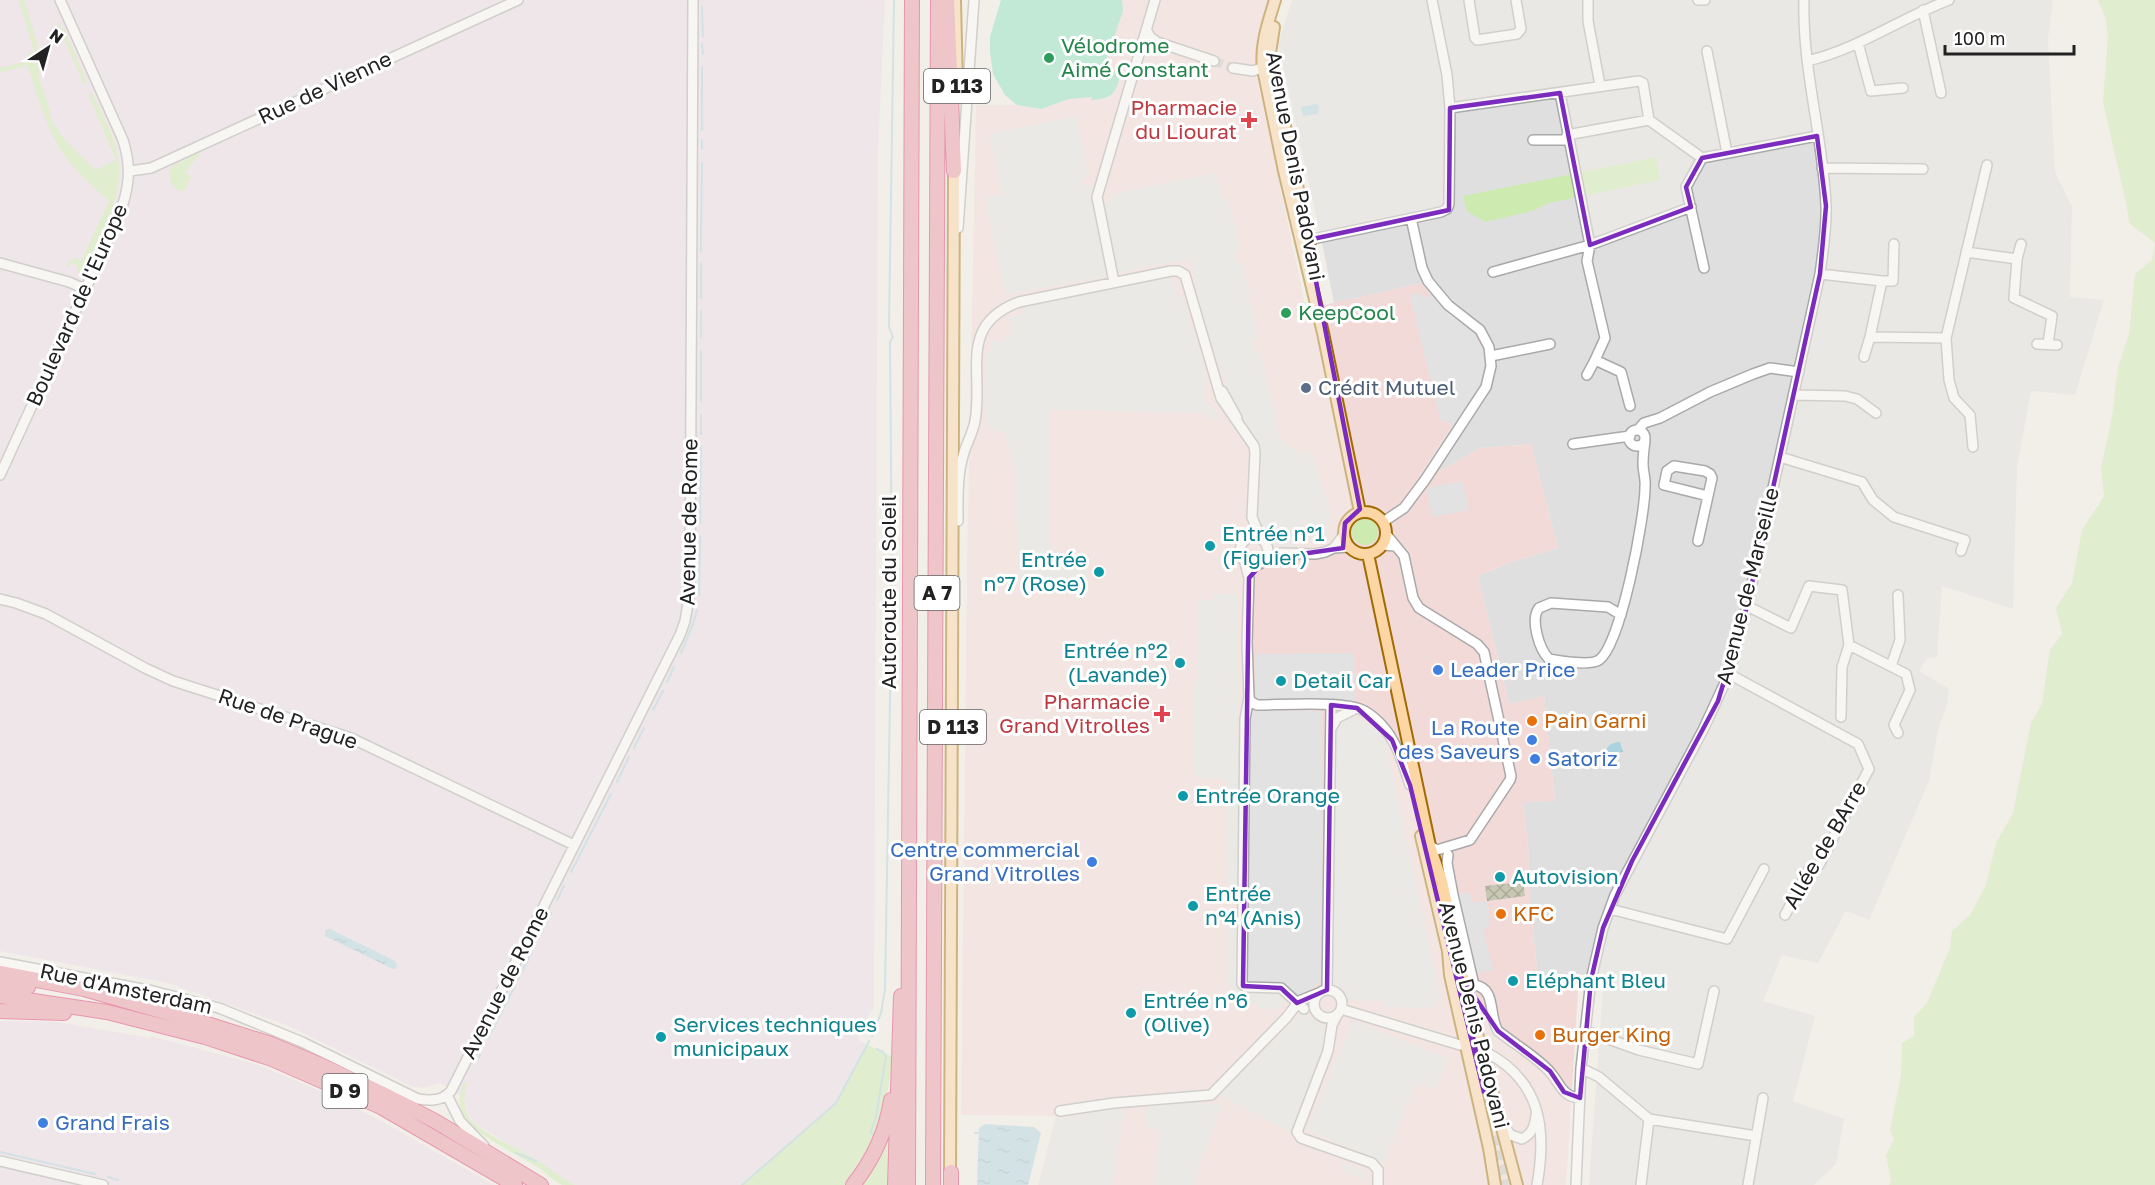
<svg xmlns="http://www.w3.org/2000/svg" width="2155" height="1185" viewBox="0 0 2155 1185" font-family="'Golos Text',sans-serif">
  <defs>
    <pattern id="construction-cross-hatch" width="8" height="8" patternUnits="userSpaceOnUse" patternTransform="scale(1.5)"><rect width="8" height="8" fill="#c7c7b4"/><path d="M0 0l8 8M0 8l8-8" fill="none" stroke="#abab9a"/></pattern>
    <pattern id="water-ripples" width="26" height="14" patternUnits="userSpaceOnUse" patternTransform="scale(1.5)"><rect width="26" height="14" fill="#aad3df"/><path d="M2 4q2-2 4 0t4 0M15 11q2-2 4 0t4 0" fill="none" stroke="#92b5bf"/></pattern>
  </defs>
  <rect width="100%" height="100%" fill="#f2efe9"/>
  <path fill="#e0dfdf" d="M1292,0H2053L2048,39L2055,172L2072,207L2070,297L2104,300L2075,395L2031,391L2017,467L2013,609L1942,586L1937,657L1927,658L1919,671L1949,689L1947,704L1938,729L1929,781L1869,920L1846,911L1818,963L1782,955L1763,1001L1815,1016L1793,1101L1844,1119L1836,1164L1814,1185H1589L1604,973L1538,978L1528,881L1529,855L1523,802L1555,800L1544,697L1509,704L1478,576L1508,563L1558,548L1531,444L1480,448L1442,470L1421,475L1483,378L1468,328L1442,308L1430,295L1423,283L1334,303L1321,238L1278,44Z"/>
  <path fill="#f2dad9" d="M1122,0H1268L1257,36L1258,83L1306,309L1423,283L1434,301L1449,315L1473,332L1479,340L1484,352L1486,369L1483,378L1421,474L1442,470L1480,448L1531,444L1558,548L1508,563L1478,576L1509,704L1544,696L1555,801L1523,802L1529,855L1528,881L1538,978L1579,975L1566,1185H1038L1056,1116L961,1115L967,568L976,105H1017L1041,109L1069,99L1092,96V100L1106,99L1113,94L1105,64L1122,11Z"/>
  <path fill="#ebdbe8" d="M0,0H885L878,150L874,1008L857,1033L860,1041L866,1044L835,1103L740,1185H575L559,1176L537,1160L519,1151L474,1123L467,1113L464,1098L440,1083L423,1088L411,1086L289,1026L168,983L0,951Z
    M0,1021L57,1022L150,1038L151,1036L256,1064L332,1096L376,1118L494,1185H0Z"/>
  <path fill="url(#construction-cross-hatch)" d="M1523,882L1525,896L1487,901L1485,886Z"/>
  <path fill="#cdebb0" d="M19,0H24L43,62L37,65L40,74L38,75L50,111C49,130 84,157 95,170L116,160L88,94L92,93C101,113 115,135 118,158C125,199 99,237 83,273L80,272L79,274L76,265L72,262L68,267L65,265L74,258L81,261L109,201C91,185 71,168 59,147C44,122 37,92 27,65L4,72L0,71V68L29,61L27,54L34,52Z
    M2098,0H2155V243L2129,223L2127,207L2103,102L2108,35L2105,16Z
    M56,21L62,25L60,26L62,29L64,28L87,83L84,85Z
    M200,152L199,158L197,157L185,173L191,176L185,190L179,191C170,185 166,176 172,166Z
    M1656,157L1660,180L1549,203L1532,211L1485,222L1467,211L1463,196Z
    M2155,244V1185H1889L1891,1180L1886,1155L1894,1139L1890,1130L1901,1075L1902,1043L1914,1036V1017L1927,1003L1950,948L1952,931L1970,915L1986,885L1996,843L2013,813L2031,723L2042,704L2050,650L2062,634L2056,608L2072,583L2082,530L2104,496L2101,468L2112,417L2118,367L2129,334L2135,274L2152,260Z
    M1352 532a13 13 0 1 1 26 0a13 13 0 1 1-26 0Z
    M866,1044L893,1057C888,1088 885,1121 870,1149C863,1161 854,1173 847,1185H740L835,1103Z
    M464,1082L467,1083C463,1095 463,1108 470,1119C481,1133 521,1150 537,1160C550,1168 561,1178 575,1185C571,1185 565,1185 562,1185C554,1181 546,1173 539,1168C518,1155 477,1136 465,1117C457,1106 459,1093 464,1082Z
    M890,1124L888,1185H857Z"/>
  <path fill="#88e0be" d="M1001,0H1122L1123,11L1105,64L1107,69L1121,74C1115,94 1113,99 1091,100L1092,97L1069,99L1041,109L1017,105L1005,95L993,74L990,52V37Z"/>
  <path fill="#e2e2e2" d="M1076,116L1089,177L1082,179L1083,186L1090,185L1109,276L1005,295L985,198L1002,195L989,134Z
    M1214,173L1217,175L1222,199H1229L1240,250L1234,251L1236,263H1243L1258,339L1252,340L1254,352L1260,351L1281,440L1301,454L1310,451L1330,510L1327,537L1290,547L1274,546L1264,537L1258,527L1260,456L1254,435L1229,397L1199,303L1190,259L1119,272L1104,202L1111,201L1113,194Z
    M1172,276L1176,293L1184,300L1206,372V403L1217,412V420L1206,418V413L1049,410L1050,557H1081L1088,567L1087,578L1018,577L1015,468L1004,433L995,430L988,425L984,415L985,358L993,341L1003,342L1004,335H1010V317L1023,313L1021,306Z
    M1420,293L1424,298L1430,295L1449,315L1473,332L1484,352L1486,369L1483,378L1453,426L1445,420L1441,423L1410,295Z
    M1462,481L1469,510L1432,517L1427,488Z
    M1214,594H1238V901L1227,900L1226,779L1198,778L1194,775V688L1198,671L1197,601L1214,600Z
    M1354,653L1355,701H1256L1255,654Z
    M1250,710L1322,711L1323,979L1320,983L1299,998H1296L1286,988L1245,984Z
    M1348,718L1360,719L1374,727L1383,735L1386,743L1441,1001L1435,1002V1008L1385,1007L1383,1001L1349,1000L1343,991L1333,983L1334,774L1337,753L1336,730L1340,722Z
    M1470,892L1472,903L1487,901L1490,927L1483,929L1493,970L1471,975L1453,895Z
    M1227,920H1238V984L1241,989L1246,991H1277L1288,997L1278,1009H1262L1243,999L1226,984Z
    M1303,1012L1323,1026L1326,1045L1290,1132L1219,1095Z
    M1353,1020L1448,1059L1436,1089L1416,1082L1384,1162L1307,1130Z
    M1184,1102L1223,1104L1201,1161L1195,1185H1153L1160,1130L1145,1127L1146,1107Z
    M1125,1107L1112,1185H1039L1055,1119Z
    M1340,1162L1366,1171L1367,1180L1342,1171Z"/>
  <path fill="url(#water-ripples)" d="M1317,104L1319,107L1318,114L1303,116L1301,107Z
    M1620,742L1623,752L1613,753L1611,759L1606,758C1605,748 1609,742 1620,742Z
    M330,929L395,961L397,966L395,969H393L325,936L326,930Z
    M985,1124L1034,1127L1041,1133L1028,1185H977L979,1128Z"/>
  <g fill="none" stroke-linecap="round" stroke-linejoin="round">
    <path stroke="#aad3df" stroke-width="2" d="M702,7L703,36
      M702,44L703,54
      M702,67V130
      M702,149V140
      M701,251L702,163
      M701,298V263
      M701,337V311
      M701,401V351
      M701,415V434
      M700,523L701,446
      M699,595L700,536
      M681,653L693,624L697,610
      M667,682L674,667
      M653,710L663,691
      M634,748L644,728
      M617,782L629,757
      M571,872L611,794
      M557,900L564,886
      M541,933L551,913
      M517,981L532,952
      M872,1036L881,1013L885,989L892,584L890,342L893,337L889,327L894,0
      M488,1038L515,986
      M479,1057L480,1055
      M975,1133H978
      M872,1134L871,1131L876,1117L886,1056L883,1052L877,1049
      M0,1152L95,1174
      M516,1153L536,1161
      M108,1177L118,1180
      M742,1185L836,1103L869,1041"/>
    <path stroke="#c8c6c1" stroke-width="9" stroke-dasharray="9 4.5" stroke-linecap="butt" d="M1214,61L1233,68"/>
    <path stroke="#c8c6c1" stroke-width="10" stroke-dasharray="10 5" stroke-linecap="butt" d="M1484,1092L1507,1185"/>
    <g stroke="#a9a9a9" stroke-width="12">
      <path id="minor" d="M1469,0L1475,38L1477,40L1517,34L1521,29L1516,0
        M1588,0V21L1600,85
        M1698,0H1705
        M1923,10L1941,93
        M1147,31L1150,37L1157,42L1214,61
        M1858,43L1871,91L1903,88
        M1707,51L1727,153
        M1807,61C1858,49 1901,18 1949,0
        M1233,68L1253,71L1267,66
        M1560,93L1590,245L1587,261L1605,338L1595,360L1621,372L1630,406
        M1450,108L1639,81L1643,83L1649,120
        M1567,135L1649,120L1702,158L1686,187L1704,268
        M1533,140H1568
        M1702,158L1817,136
        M1822,168L1923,169
        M130,171L151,168L518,0
        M958,228L974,0
        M1308,240L1441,212L1447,209L1449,204L1450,108L1447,75L1432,0
        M1966,252L2017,259L2014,298L2052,316L2048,344
        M2017,259L2021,244
        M0,263L69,282L85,289
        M1493,272L1590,245L1691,207
        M1820,274L1882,281L1870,337L1946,338
        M1882,281H1893L1894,244
        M1114,282L1097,197L1155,0
        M2037,344L2057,345
        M1491,356L1550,344
        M1864,357L1870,337
        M1587,375L1595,360
        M1222,391L1237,418
        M1794,395L1845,396L1857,399L1876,413
        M1638,430L1644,423L1660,418L1710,392L1753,374L1770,368L1799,372
        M1629 438a8 8 0 1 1 16 0a8 8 0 1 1-16 0Z
        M1573,444L1630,436
        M1973,447L1970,415L1954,398L1949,380L1946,338L1987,165
        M1780,457L1862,482L1873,500L1894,517L1965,540L1961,551
        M0,475L119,216C129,189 132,168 123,140L60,0
        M958,521C958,499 957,477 963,456C966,444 973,433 975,421C984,373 957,325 1019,302L1171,271H1178L1185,275L1221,398L1254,446L1255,453L1252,517L1260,537
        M1383,522L1404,508L1425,480L1486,387L1491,366L1489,347L1480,330L1448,305L1428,281L1422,268L1411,218
        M1386,534L1404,556L1413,598L1419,608L1477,644L1484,652L1511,776L1510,780L1470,840L1437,850L1430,846
        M1240 551a14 14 0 1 1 28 0a14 14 0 1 1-28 0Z
        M1698,541L1712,478L1710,474L1705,471L1674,466L1667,471L1664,485L1708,496
        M1382,545L1395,546
        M1334,548L1343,536
        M1266,559L1281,553L1315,554L1325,552L1334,548L1349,547
        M1245,563L1249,578L1247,642L1249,697L1245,719L1242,984L1246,987L1281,988L1304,1009
        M0,599L16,603L46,614L145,668L173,681L351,738L574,845
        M1747,606L1791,628L1809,586L1842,590L1849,645L1906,674L1910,690L1894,725L1898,733
        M1621,615L1608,607L1551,603L1539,608C1530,619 1539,649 1549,659C1560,661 1591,666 1599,660C1621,645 1645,516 1645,487C1646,479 1643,472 1643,464C1643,456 1644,448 1645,441
        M1891,666L1900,640L1898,595
        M1729,674L1858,744L1869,769L1819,865L1809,869L1785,915
        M1249,697L1250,701L1257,705C1280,705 1340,701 1360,709C1373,714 1386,728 1393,741C1401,755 1405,770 1410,785
        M1841,717L1842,667L1849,645
        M1332,727L1337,718L1355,709
        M1448,855L1447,863L1453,895L1474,985
        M1610,909L1727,939L1764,869
        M0,962L153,991L219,1008L302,1042L418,1099C431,1101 442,1101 451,1091L680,635L685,621L690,591L693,0
        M1474,985C1497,988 1488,1016 1498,1031C1513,1043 1538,1058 1550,1072C1560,1083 1562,1097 1580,1098
        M1314 1004a14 14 0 1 1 28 0a14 14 0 1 1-28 0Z
        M1327,990L1331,705
        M1341,1009L1460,1045
        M1337,1015L1332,1025L1328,1051L1297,1132L1301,1138L1372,1163L1378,1170V1185
        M1586,1031L1639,1050L1698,1064L1714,991
        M1486,1052C1541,1081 1547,1129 1537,1185
        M1581,1068L1599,1077L1649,1119L1756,1136
        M447,1095L460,1121L484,1146
        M1060,1111L1114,1103L1211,1095L1287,1017L1299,1001L1319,993
        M1502,1124L1511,1135L1522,1139C1532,1134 1535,1126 1536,1115
        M0,1161L103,1185
        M1576,1185L1581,1068L1591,980L1603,928L1615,895L1703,730L1729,674L1747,606L1820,274C1823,251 1827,228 1826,205C1823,136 1802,69 1804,0
        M1641,1185L1649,1119
        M1748,1185L1763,1098"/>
    </g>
    <g stroke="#a06b00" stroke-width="14">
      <path id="major" d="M955,0L957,87
        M1275,0C1268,23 1260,45 1263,69L1284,171L1323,333L1360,512
        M1274,27L1270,53L1311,253
        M1344 533a21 21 0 1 1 42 0a21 21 0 1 1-42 0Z
        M1368,554L1430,846L1442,881L1464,984L1517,1185
        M1421,836L1448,951L1450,975L1489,1148L1495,1185
        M950,1179L954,165"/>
    </g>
    <g stroke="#dc2a67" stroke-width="16">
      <path id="highway" d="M947,0L954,171
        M0,973L84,989L207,1024L271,1044L323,1066L381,1093L435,1121L541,1185
        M0,983L28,987
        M0,996L107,1012L205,1037L272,1059L381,1107L515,1185
        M0,1011L64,1013
        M951,1172V1185
        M853,1185C873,1160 886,1132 891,1100
        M895,1185L901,996
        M908,1185L912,0
        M933,1185L938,0"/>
    </g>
    <use href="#minor" stroke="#fff" stroke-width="9"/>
    <use href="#major" stroke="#fcd6a4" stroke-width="10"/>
    <use href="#highway" stroke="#e892a2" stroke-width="14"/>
  </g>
  <path d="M0 0H2155V1185H0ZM1560,93L1590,245L1691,207L1686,187L1702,158L1817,136L1826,206L1820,274L1747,606L1718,701L1632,861L1603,928L1591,980L1580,1098L1564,1092L1550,1071L1498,1031L1461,977L1484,1092L1410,785L1392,740L1357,708L1331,705L1327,990L1297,1003L1281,988L1243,986L1249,578L1266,559L1343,548L1345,523L1360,509L1308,240L1449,210L1450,108Z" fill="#f2efe9" fill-opacity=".55" fill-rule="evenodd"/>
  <path fill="none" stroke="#7b2cbf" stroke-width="4.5" stroke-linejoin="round" d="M1560,93L1590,245L1691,207L1686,187L1702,158L1817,136L1826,206L1820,274L1747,606L1718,701L1632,861L1603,928L1591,980L1580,1098L1564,1092L1550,1071L1498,1031L1461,977L1484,1092L1410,785L1392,740L1357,708L1331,705L1327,990L1297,1003L1281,988L1243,986L1249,578L1266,559L1343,548L1345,523L1360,509L1308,240L1449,210L1450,108Z"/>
  <g fill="#2e9e5b" stroke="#fff" stroke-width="2">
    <circle cx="1049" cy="58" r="6"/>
    <circle cx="1286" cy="313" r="6"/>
  </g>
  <g fill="#e0444e" stroke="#fff" stroke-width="2">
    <path d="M1246 111h6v6h6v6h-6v6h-6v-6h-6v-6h6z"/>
    <path d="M1159 705h6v6h6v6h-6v6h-6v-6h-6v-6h6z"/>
  </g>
  <circle fill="#5c6f8a" stroke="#fff" stroke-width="2" cx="1306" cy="388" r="6"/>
  <g fill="#0f9aa8" stroke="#fff" stroke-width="2">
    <circle cx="1210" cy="546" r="6"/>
    <circle cx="1099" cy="572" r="6"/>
    <circle cx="1180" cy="663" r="6"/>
    <circle cx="1281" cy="681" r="6"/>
    <circle cx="1183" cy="796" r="6"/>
    <circle cx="1500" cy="877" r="6"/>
    <circle cx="1193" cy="906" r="6"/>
    <circle cx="1513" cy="981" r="6"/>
    <circle cx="1131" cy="1013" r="6"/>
    <circle cx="661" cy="1037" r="6"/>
  </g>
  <g fill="#3f7fe0" stroke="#fff" stroke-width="2">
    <circle cx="1438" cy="670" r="6"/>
    <circle cx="1532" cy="740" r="6"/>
    <circle cx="1535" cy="759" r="6"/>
    <circle cx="1092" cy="862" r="6"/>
    <circle cx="43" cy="1123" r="6"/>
  </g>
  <g fill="#e8710a" stroke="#fff" stroke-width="2">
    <circle cx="1532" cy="721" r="6"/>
    <circle cx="1501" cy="914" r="6"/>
    <circle cx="1540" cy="1035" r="6"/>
  </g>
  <g text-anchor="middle" stroke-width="6" stroke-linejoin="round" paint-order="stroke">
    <g fill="#fff" stroke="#646464" stroke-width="1.5">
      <rect x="924" y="69" width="66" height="34" rx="4.5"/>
      <rect x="914.5" y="576" width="45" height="34" rx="4.5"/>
      <rect x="920" y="710" width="66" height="34" rx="4.5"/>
      <rect x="322.5" y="1074" width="45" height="34" rx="4.5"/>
    </g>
    <g font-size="20" font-weight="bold" fill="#222">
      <text x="957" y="93">D 113</text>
      <text x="937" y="600">A 7</text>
      <text x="953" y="734">D 113</text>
      <text x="345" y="1098">D 9</text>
    </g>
    <g font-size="21" fill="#27864d" stroke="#fff" text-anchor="start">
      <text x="1061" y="53">Vélodrome<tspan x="1061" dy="24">Aimé Constant</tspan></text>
      <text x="1298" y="320">KeepCool</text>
    </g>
    <g font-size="21" fill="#222" stroke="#fff">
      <text transform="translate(325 88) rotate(-25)" y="7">Rue de Vienne</text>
      <text transform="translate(1295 166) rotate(79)" y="7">Avenue Denis Padovani</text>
      <text transform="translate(77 305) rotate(-66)" y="7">Boulevard de l'Europe</text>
      <text transform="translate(689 522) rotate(-89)" y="7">Avenue de Rome</text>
      <text transform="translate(1748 586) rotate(-76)" y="7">Avenue de Marseille</text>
      <text transform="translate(889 592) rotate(-90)" y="7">Autoroute du Soleil</text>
      <text transform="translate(288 719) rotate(19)" y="7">Rue de Prague</text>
      <text transform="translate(1825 845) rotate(-60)" y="7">Allée de BArre</text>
      <text transform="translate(505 983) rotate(-63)" y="7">Avenue de Rome</text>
      <text transform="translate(126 989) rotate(12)" y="7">Rue d'Amsterdam</text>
      <text transform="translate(1474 1015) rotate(76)" y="7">Avenue Denis Padovani</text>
    </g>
    <g font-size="21" fill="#be3a42" stroke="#fff" text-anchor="end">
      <text x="1237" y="115">Pharmacie<tspan x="1237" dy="24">du Liourat</tspan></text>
      <text x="1150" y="709">Pharmacie<tspan x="1150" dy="24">Grand Vitrolles</tspan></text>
    </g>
    <g font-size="21" fill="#4e5e75" stroke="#fff" text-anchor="start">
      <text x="1318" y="395">Crédit Mutuel</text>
    </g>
    <g font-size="21" fill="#0d838f" stroke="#fff" text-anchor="start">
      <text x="1222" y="541">Entrée n°1<tspan x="1222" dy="24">(Figuier)</tspan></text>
      <text x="1087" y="567" text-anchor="end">Entrée<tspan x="1087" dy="24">n°7 (Rose)</tspan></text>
      <text x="1168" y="658" text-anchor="end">Entrée n°2<tspan x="1168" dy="24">(Lavande)</tspan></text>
      <text x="1293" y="688">Detail Car</text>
      <text x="1195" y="803">Entrée Orange</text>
      <text x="1512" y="884">Autovision</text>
      <text x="1205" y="901">Entrée<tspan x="1205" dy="24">n°4 (Anis)</tspan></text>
      <text x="1525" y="988">Eléphant Bleu</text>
      <text x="1143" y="1008">Entrée n°6<tspan x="1143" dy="24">(Olive)</tspan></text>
      <text x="673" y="1032">Services techniques<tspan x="673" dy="24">municipaux</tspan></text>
    </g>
    <g font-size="21" fill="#366cbe" stroke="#fff" text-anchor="start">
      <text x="1450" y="677">Leader Price</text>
      <text x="1520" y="735" text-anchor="end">La Route<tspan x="1520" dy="24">des Saveurs</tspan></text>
      <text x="1547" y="766">Satoriz</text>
      <text x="1080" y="857" text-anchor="end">Centre commercial<tspan x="1080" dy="24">Grand Vitrolles</tspan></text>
      <text x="55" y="1130">Grand Frais</text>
    </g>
    <g font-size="21" fill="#c56008" stroke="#fff" text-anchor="start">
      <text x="1544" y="728">Pain Garni</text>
      <text x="1513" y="921">KFC</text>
      <text x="1552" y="1042">Burger King</text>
    </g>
  </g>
  <g transform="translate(48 48) rotate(36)" stroke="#ffffff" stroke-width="4.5" paint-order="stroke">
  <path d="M0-4.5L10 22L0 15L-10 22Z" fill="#222222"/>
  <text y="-9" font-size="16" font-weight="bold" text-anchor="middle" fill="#222222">N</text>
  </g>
  <path d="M1945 45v9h129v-9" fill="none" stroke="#222222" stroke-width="3"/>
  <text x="1954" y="45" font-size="18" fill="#222222" stroke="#ffffff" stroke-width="4.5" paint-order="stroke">100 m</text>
</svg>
